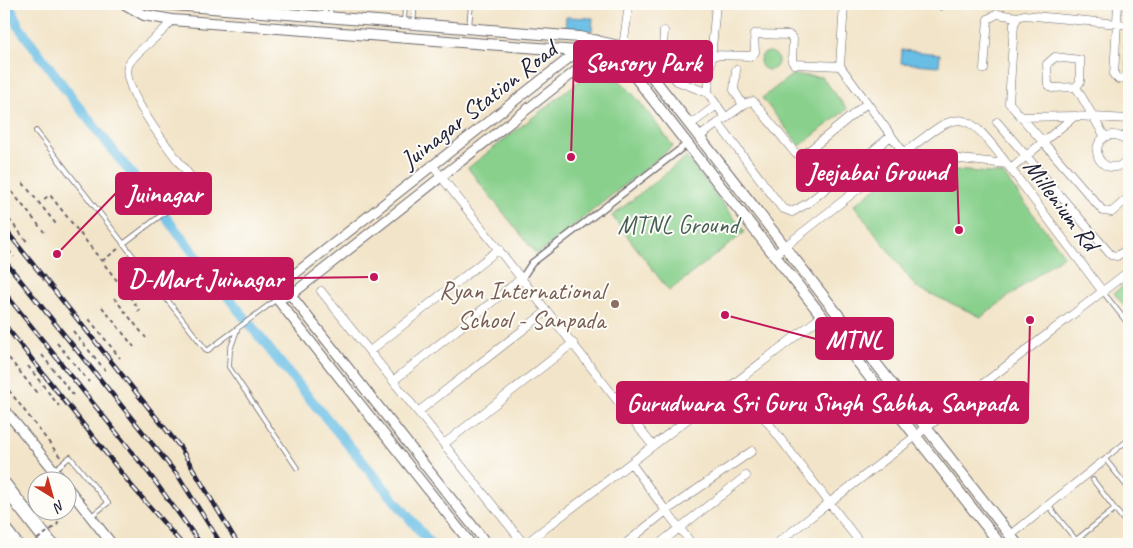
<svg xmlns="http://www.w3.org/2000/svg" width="1133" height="548" viewBox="0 0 1133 548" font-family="Caveat,sans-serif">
  <rect width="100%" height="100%" fill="#fdfcf7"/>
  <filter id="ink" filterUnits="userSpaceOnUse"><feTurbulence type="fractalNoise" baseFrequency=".02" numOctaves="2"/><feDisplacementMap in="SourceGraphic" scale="10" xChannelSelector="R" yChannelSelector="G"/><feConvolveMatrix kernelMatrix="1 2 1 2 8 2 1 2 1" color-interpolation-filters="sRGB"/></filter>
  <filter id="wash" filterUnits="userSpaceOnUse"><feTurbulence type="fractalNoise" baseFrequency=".0096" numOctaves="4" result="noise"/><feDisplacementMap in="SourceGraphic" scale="20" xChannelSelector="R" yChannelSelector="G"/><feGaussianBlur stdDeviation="1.12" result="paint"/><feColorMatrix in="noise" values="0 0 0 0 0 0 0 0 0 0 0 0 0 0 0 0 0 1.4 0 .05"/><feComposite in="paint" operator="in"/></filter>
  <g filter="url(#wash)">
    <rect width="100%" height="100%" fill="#f2e4c8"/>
    <path fill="#88d08c" stroke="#557964" d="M760 61a9 9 0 1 1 18 0a9 9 0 1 1-18 0Z
      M596,68C618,65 659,129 673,146L537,255L468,168Z
      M792,75L822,77L847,109L800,146L762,98Z
      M686,157L745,232L669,291L612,216Z
      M904,166L1003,174L1064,255L981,317L916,287L854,205Z
      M1129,281V312L1114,293Z"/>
    <path fill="#68bee5" stroke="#457090" d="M566,17L593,18L592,31L565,29Z
      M902,50L940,54L939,66L901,63Z"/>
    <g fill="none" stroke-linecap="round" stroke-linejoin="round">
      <path stroke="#68bee5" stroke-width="10" d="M9,4L19,27L79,107L277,359L431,544"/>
    </g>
  </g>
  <g filter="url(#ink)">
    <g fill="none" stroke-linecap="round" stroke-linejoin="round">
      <g stroke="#6b666c" stroke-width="5.5">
        <path id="service" d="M325,15V4
          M330,16L331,4
          M404,23L405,4
          M413,24L415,4
          M469,28L471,4
          M36,131L207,351L277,299
          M123,244L176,204
          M1103,292L1129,325
          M237,330L230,350L229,367L297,468
          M1105,459L1129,439
          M1101,463L1105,459L1129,489
          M54,470L70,457L108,503L90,517
          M1093,480L1115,509
          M1048,505L1076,540L1115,509L1129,527
          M1071,544L1076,540L1079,544"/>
      </g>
      <g stroke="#6b666c" stroke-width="8">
        <path id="pedestrian" d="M522,278L532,263L687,144"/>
      </g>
      <g stroke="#6b666c" stroke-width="9">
        <path id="minor" d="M716,4L708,93L726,118
          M844,4L840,66L904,153C959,110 963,105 1007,164
          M1118,4L1114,75L1118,79L1127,77L1129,47
          M941,6V4
          M172,20C163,35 132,53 128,66C120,91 182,166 198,186L176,204
          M1129,25L1024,15L1018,17L1014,24L1009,103L1043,142L1075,116L1129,119
          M664,31L662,63L677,81L708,93
          M711,55L752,56L755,52L754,34L789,35L793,39L792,61L794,64L840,66
          M1055,57L1080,60V82L1076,87L1052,88L1048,84L1047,64Z
          M615,59L623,47L629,4
          M984,69L988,19L997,14L1018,17
          M736,70L734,90L743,105
          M1076,87L1105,137
          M1021,117L1075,116
          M997,122L1111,255L1117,256L1129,248
          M718,123L782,208L792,212L808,203L891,136
          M690,125L717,105
          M1097 151a16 16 0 1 1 32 0a16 16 0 1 1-32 0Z
          M699,137L746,103L753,101L795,153L805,154L867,103
          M1123,139L1129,130
          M432,165L653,446
          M1011,169L1043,142L1103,211L1112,212L1129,197
          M774,255L904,153L1007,164L1103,292
          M321,291L524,544
          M370,351L499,249
          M393,381L522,278
          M737,382L861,544
          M418,412L547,311
          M444,444L573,343
          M631,463L666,511L752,451
          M1011,535L1101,463
          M525,544L822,316
          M625,544L666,511L692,544
          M659,544L746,476
          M776,544L1129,271"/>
      </g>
      <g stroke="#6b666c" stroke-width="11">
        <path id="tertiary" d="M282,284L487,544
          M277,299L291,295L587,62L597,40
          M277,299L282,284L578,51L597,40
          M277,299L471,544
          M4,409L62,480
          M68,488L112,544"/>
      </g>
      <g stroke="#6b666c" stroke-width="12">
        <path id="secondary" d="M125,4L144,15L172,20L578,51L615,59L636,78L1000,544
          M161,4L579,37L623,47L647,70L1017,544"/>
      </g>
      <g stroke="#6b666c" stroke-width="16">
        <path id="motorway" d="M4,485L50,544
          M4,530L15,544"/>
      </g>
      <path stroke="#6b666c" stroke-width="2" stroke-dasharray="4 4" stroke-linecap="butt" d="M23,183L56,224
        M12,192L44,232
        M44,199L50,195L140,310L135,314
        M4,213L29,244
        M4,244L14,257
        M102,261L118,249
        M114,298L146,338
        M102,307L134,347
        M89,319L120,358
        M73,331L105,370
        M57,343L89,382
        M4,352L36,392L40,389
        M42,355L73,395
        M28,366L59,406
        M4,384L61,458"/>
      <use href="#service" stroke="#fff" stroke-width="4"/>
      <use href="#pedestrian" stroke="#fff" stroke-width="5.5"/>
      <use href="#minor" stroke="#fff" stroke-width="8"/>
      <use href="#tertiary" stroke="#fff" stroke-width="9"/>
      <use href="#secondary" stroke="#fff" stroke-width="10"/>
      <use href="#motorway" stroke="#fff" stroke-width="14"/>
      <g stroke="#22223b" stroke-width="4.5">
        <path id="rail" d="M4,228L180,447L238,544
          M4,260L179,477L221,544
          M4,292L148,472L201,544
          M4,324L131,485L182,544"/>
      </g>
      <use href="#rail" stroke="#fdfcf7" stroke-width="2.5" stroke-dasharray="8" stroke-linecap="butt"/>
      <path stroke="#6b666c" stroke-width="2" stroke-dasharray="4 4" stroke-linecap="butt" d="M31,544L57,525L64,510"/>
    </g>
  </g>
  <circle fill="#8d6e63" stroke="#fdfcf7" stroke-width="2" cx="615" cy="304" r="5"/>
  <g text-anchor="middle" stroke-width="4" stroke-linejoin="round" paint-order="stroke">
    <g font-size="25" fill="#22223b" stroke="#fdfcf7">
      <text transform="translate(478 104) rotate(-38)" y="9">Juinagar Station Road</text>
      <text transform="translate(1062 204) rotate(53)" y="9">Millenium Rd</text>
    </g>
    <g font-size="25" fill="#465f57" stroke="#fdfcf7">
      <text x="678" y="233">MTNL Ground</text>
    </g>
    <g font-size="25" fill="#785e54" stroke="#fdfcf7" text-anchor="end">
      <text x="605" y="299">Ryan International<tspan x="605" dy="29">School - Sanpada</tspan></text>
    </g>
  </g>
  <path fill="none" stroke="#c2185b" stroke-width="2" d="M571 157L574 62M959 230L957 171M57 254L116 193M374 277L293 278M725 315L816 339M1030 320L1028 402"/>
  <g fill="#c2185b" stroke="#fdfcf7" stroke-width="2">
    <circle cx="571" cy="157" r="5"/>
    <circle cx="959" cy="230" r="5"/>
    <circle cx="57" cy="254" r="5"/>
    <circle cx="374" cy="277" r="5"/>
    <circle cx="725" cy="315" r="5"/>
    <circle cx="1030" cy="320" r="5"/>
  </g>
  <g fill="#c2185b" stroke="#c2185b" stroke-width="2">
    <rect x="574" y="41" width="138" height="41" rx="5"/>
    <rect x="797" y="150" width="160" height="41" rx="5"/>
    <rect x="116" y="173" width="95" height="41" rx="5"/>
    <rect x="119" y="258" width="174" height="41" rx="5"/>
    <rect x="816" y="318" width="77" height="41" rx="5"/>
    <rect x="617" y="382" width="411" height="41" rx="5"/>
  </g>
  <g font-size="26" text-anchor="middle" font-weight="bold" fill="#fff">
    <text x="643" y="71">Sensory Park</text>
    <text x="877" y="180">Jeejabai Ground</text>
    <text x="164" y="202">Juinagar</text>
    <text x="206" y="287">D-Mart Juinagar</text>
    <text x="854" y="348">MTNL</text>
    <text x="822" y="411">Gurudwara Sri Guru Singh Sabha, Sanpada</text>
  </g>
  <rect width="1133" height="548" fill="none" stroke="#fdfcf7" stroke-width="20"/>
  <g transform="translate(52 496) rotate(143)"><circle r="24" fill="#fdfcf7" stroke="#a5a5ac"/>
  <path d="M0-4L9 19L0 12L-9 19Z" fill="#c8321e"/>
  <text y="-8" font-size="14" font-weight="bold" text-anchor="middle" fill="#22223b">N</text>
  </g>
</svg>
